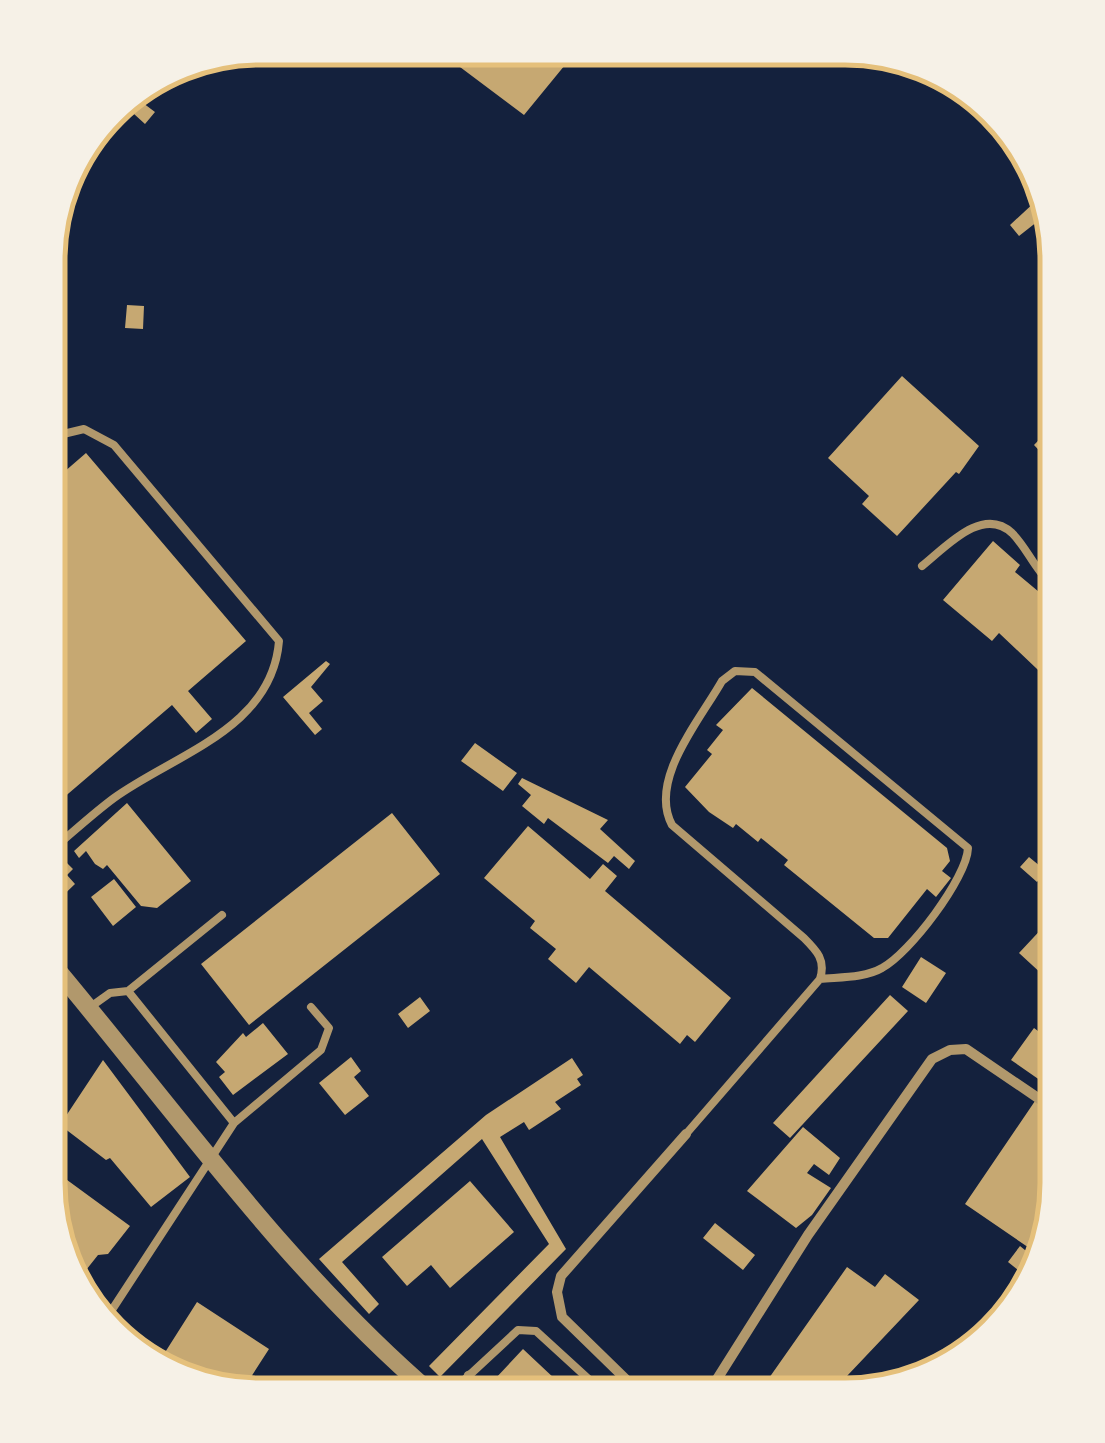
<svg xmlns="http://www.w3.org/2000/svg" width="1105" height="1443" viewBox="0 0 1105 1443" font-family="Manrope,sans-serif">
  <rect width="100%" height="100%" fill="#14213d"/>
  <path fill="#c6a872" d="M574,54L524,115L444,55Z
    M143,103L155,112L145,124L134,114Z
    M1037,200L1047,214L1019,236L1010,225Z
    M127,305L144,306L143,329L125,328Z
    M902,376L979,446L959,474L956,472L897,536L862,504L869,496L828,458Z
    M1057,421V448L1048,460L1034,445Z
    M86,453L246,641L188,691L212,719L196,733L172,705L48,811L49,485Z
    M993,541L1020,565L1015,572L1057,607V688L999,633L992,641L943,600Z
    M326,661L330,664L311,687L323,701L309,713L322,729L315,735L283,697Z
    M752,688L947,848L950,861L942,871L951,878L936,897L927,889L888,938H874L784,865L788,860L761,838L758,842L736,824L733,828L709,812L685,787L712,754L707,750L723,730L716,725Z
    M475,743L517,773L503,791L461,761Z
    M522,778L608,820L600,829L635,861L629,869L614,856L608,863L548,818L544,824L522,806L531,795L518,784Z
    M127,803L191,881L157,908L141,906L107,865L103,869L95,864L86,851L79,858L74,851Z
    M392,813L440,874L249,1025L201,964Z
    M528,826L590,879L603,864L617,876L605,891L731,998L695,1042L687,1035L680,1044L589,967L576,983L548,959L556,949L530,928L535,921L484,878Z
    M1057,842V869L1044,856Z
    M1029,857L1046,871L1037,882L1020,867Z
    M64,860L73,869L67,875L75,884L48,910L57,918L48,927V875Z
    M114,879L136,907L113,926L91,897Z
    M1047,923L1057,933V988L1019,953Z
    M921,957L946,973L926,1003L902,987Z
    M890,995L908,1011L790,1138L773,1123Z
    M420,997L430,1011L408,1028L398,1014Z
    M1057,1014V1092L1011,1060L1034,1028L1042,1034Z
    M263,1023L288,1054L233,1095L219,1077L225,1072L216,1062L243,1033L246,1037Z
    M351,1057L361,1071L354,1077L369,1096L345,1115L319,1083Z
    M572,1058L583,1075L577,1079L581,1085L555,1102L561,1109L529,1130L524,1122L500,1137L566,1249L440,1377L429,1366L549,1244L482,1139L342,1262L379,1304L369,1314L319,1259L486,1115Z
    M103,1060L190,1177L151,1207L110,1158L106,1160L60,1125Z
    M1035,1101L1057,1116V1197L1038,1254L965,1204Z
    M803,1127L840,1158L829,1175L814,1164L807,1173L831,1188L812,1215L796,1228L747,1191Z
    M48,1166L130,1226L108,1254L98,1255L75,1284L70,1277Z
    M470,1181L514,1232L450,1288L431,1265L407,1286L382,1257Z
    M715,1223L755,1255L743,1270L703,1238Z
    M1020,1246L1036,1259L1029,1279L1008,1262Z
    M847,1267L875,1287L885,1274L919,1300L829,1395H757Z
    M197,1302L269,1349L240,1394L157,1365Z
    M523,1349L572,1395H509L494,1380Z"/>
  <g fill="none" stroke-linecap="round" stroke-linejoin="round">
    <path stroke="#b1986c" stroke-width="8" d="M922,566C945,548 982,505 1012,533C1029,550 1033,569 1057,589
      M48,853C70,835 91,815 114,798C175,754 272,729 279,641L114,445L84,429L59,435L49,444
      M128,991L222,915
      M89,1008L110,993L128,991L234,1123L106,1319
      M234,1123L321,1050L329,1028L311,1007
      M686,1134L820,979C826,960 817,951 804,938L672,825C648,780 700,720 722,681L735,671L755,672L968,848C967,878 909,954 882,968C865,978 839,977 820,979
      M468,1375L489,1394
      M449,1394L518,1330L536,1331L606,1395"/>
    <path stroke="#b1986c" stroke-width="10" d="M642,1395L562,1317L557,1292L561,1276L686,1134
      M707,1395L808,1235L932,1059L950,1050L966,1049L1057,1111"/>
    <path stroke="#b1986c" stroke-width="18" d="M48,959C172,1106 285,1268 432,1394"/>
  </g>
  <path d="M0 0H1105V1443H0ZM260 65H845A195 195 0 0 1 1040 260V1183A195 195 0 0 1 845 1378H260A195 195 0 0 1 65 1183V260A195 195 0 0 1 260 65Z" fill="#f6f1e7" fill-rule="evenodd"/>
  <path fill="none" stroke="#e5c07b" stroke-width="5" d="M260 65H845A195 195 0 0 1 1040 260V1183A195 195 0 0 1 845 1378H260A195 195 0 0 1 65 1183V260A195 195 0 0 1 260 65Z"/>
</svg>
